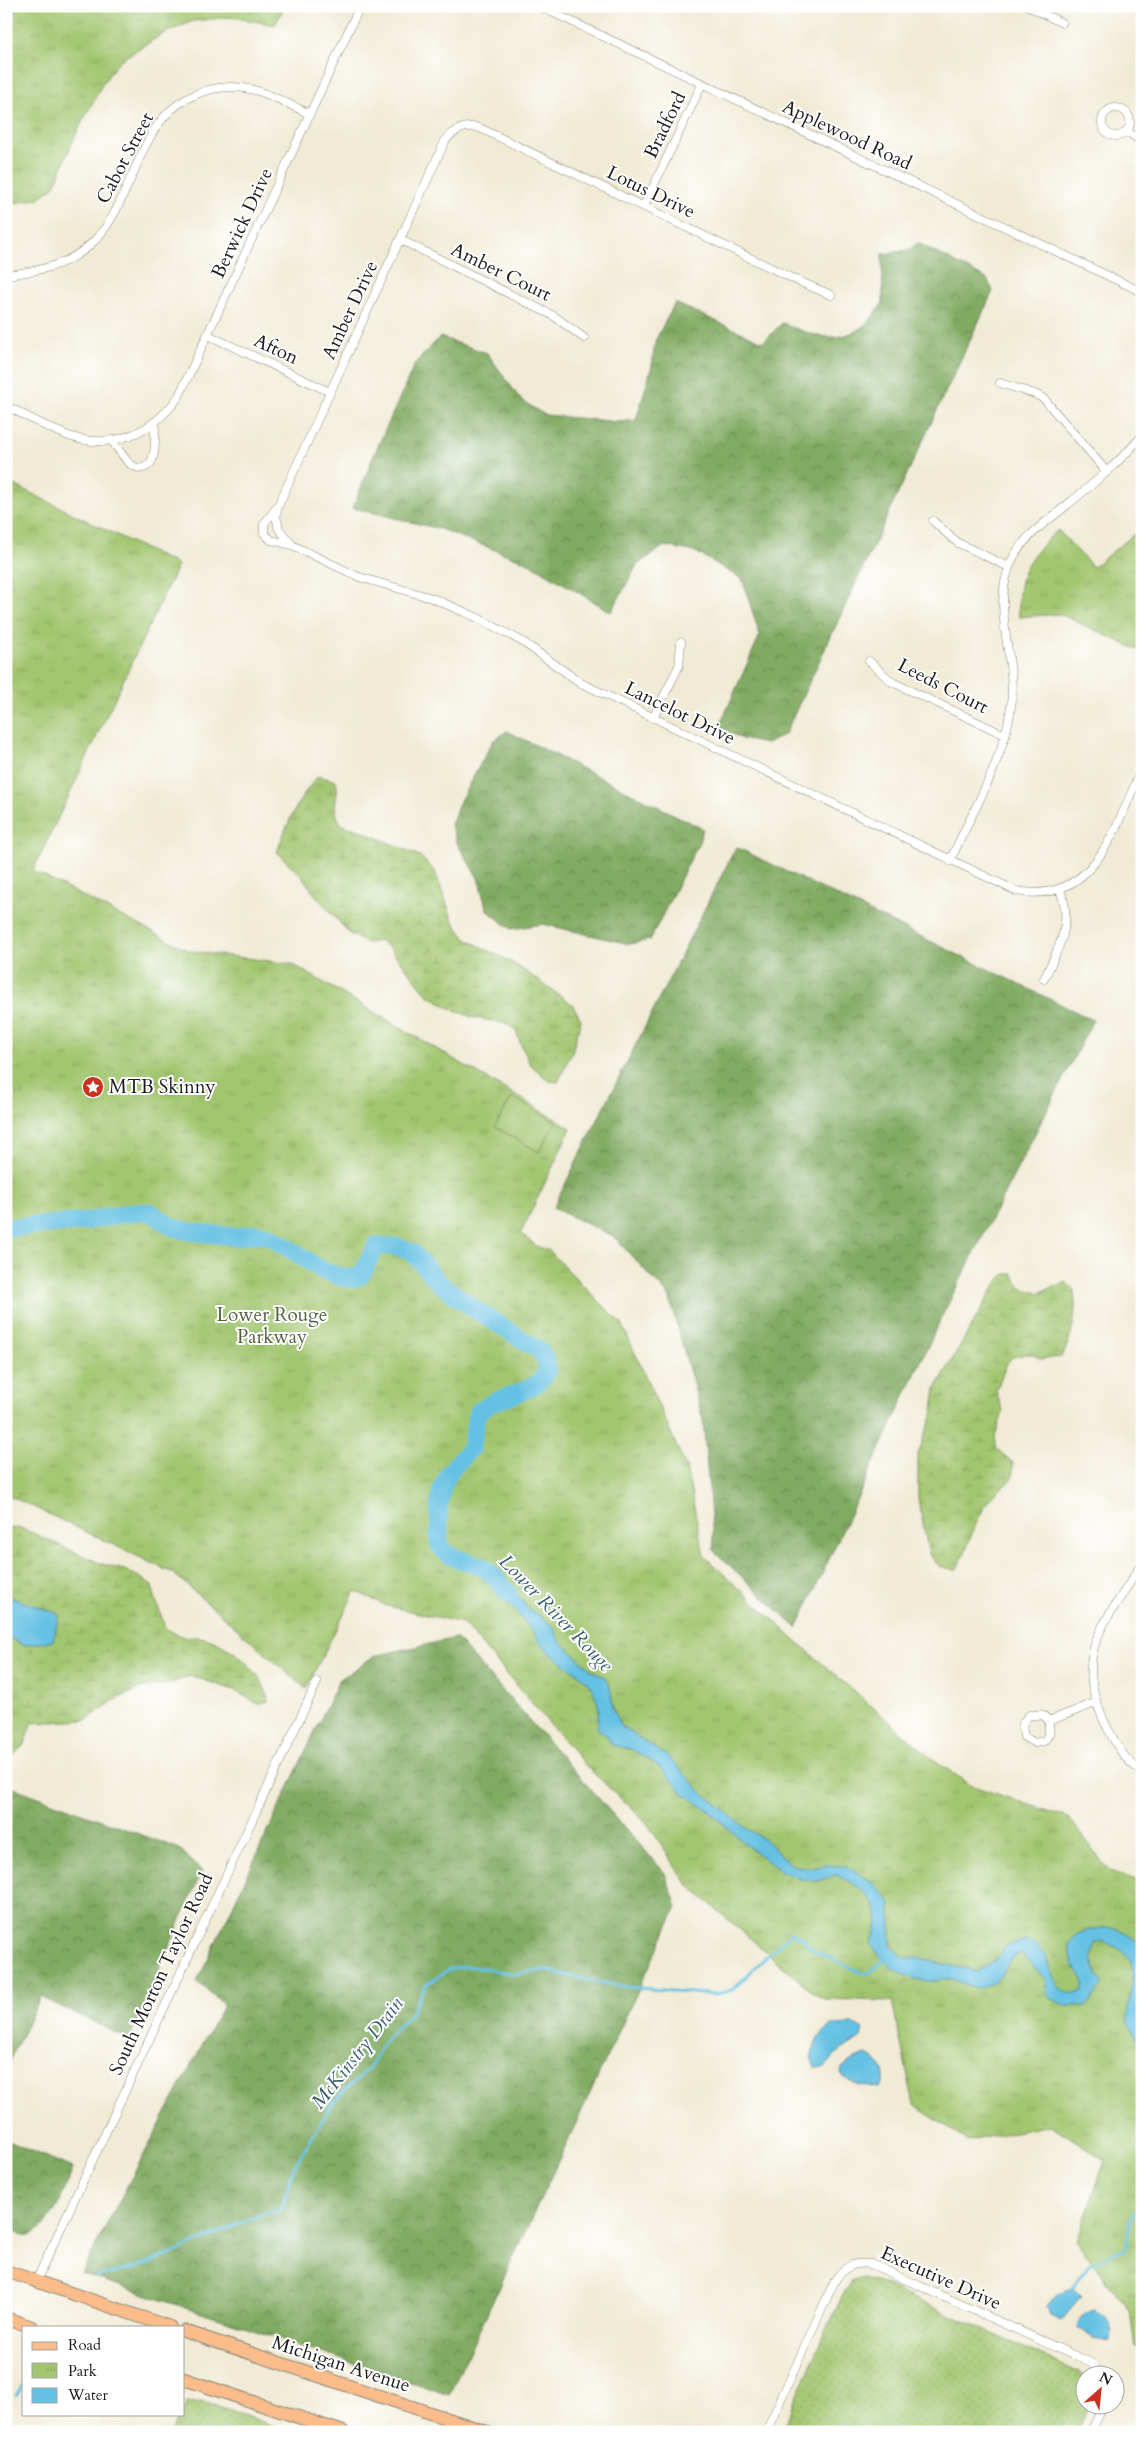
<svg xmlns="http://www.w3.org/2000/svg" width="1148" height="2438" viewBox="0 0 1148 2438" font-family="Cardo,serif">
<defs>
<pattern id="grass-dots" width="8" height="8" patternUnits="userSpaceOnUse" patternTransform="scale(1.25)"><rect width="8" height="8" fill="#a2c670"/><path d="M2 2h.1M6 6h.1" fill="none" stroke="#8baa60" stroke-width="1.8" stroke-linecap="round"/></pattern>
<pattern id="forest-crowns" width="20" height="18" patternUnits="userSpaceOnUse" patternTransform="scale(1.25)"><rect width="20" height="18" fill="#81ab62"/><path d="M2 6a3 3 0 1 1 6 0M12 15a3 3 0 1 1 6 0" fill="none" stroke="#698a50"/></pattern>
<pattern id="wetland-marsh" width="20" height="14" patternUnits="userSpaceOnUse" patternTransform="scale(1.25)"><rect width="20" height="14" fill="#a2c670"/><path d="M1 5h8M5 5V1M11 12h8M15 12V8" fill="none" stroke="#8baa60"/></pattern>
<pattern id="park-tufts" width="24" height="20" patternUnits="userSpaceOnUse" patternTransform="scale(1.25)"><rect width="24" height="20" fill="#a2c670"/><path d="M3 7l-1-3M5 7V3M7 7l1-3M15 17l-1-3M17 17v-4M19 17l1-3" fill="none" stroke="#8baa60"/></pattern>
</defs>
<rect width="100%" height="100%" fill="#fff"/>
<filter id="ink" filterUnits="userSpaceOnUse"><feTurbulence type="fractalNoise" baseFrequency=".02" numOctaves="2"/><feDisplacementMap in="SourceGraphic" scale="10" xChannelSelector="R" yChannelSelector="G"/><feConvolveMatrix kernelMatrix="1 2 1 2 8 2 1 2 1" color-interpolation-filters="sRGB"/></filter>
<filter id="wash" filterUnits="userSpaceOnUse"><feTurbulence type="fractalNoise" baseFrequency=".0096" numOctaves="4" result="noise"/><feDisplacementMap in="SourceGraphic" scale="20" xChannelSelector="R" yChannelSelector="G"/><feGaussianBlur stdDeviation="1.12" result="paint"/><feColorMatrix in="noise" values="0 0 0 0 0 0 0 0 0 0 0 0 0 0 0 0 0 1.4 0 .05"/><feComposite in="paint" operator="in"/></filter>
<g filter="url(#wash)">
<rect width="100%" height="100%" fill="#f1ebd5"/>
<path fill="url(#grass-dots)" stroke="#5f7146" d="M863 2278 873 2280 1080 2373 1085 2378 1086 2406H1089L1077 2432H781L843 2294 853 2280Z
M204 2402 292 2432H171L181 2414H184L186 2403Z"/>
<path fill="url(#forest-crowns)" stroke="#4e643f" d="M918 243 987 279 993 291 785 734 767 744 742 739 719 727 760 635 742 579 696 552 664 546 637 565 611 612 529 563 440 529 353 508 373 457 415 364 440 337 487 353 521 400 545 415 619 422 636 420 652 366 655 341 675 303 763 342 782 323C812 335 837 347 866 324 872 319 878 309 883 303L882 254 909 250Z
M507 731 703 829 699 842 650 940 629 944 543 924 511 929 487 910 478 878 457 843 451 825 460 801 493 741Z
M736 847 1093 1020 942 1316 797 1628 714 1551 703 1420 669 1296 613 1236 553 1208Z
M456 1638 665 1873 677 1907 449 2395 81 2273 224 2004 197 1982 339 1680 374 1656Z
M6 1785 180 1849 202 1871 129 2039 41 1997 6 2067Z
M6 2140 73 2168C67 2186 49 2232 29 2235 22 2236 13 2231 6 2229Z"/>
<path fill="url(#wetland-marsh)" stroke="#5f7146" d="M318 776 336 781C341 801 328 803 342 825L362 831 420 856 435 871 453 921 466 939 513 963 572 1004 581 1020 572 1052 558 1082 549 1081 530 1064 521 1045 516 1031 508 1024 471 1017 450 1008 428 995 388 946 379 941 367 943 350 934 316 896 301 875 277 852C287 823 298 799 318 776Z
M1005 1274H1013L1021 1288 1038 1293 1066 1282 1074 1290C1077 1316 1073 1333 1062 1357L1041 1359 1032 1354H1025L1013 1357 1007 1363 996 1391 1003 1412 995 1437 997 1449 1013 1463V1477C1005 1487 995 1491 988 1501 974 1522 969 1548 956 1570L939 1566 929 1554 918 1499V1454L932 1416 936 1388 995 1285Z
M21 1528 102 1564 128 1571 151 1584 165 1628C171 1631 179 1636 186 1637 192 1638 199 1636 205 1638 232 1646 265 1673 268 1701L258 1704 234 1690 191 1676 168 1684 143 1687 113 1701 87 1720 31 1723 25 1744 12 1757H6V1636L23 1645 59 1615 6 1596V1529Z"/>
<path fill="url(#park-tufts)" stroke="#5f7146" d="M20 6H285L275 25 231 17 193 21 161 35 119 61 103 83 75 136 54 187 39 198 6 205V11H16Z
M6 481 178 565 33 871 190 951 292 964 571 1128 521 1233 536 1246 549 1251 622 1324 686 1467 704 1556 802 1646 930 1757 970 1785 1069 1818 1109 1871 1142 1882V2354L1135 2347 1130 2311 1077 2242 1105 2160 1051 2125 968 2141 914 2105 892 2001 824 1999 814 1993 688 1885 647 1823 586 1766 463 1623 387 1606 355 1591 306 1689 173 1573 6 1494Z
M1142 528V652L1060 614 1019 617C1017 573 1025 560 1058 530L1093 567Z"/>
<path fill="#a2c670" stroke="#5f7146" d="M512 1097 556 1122 539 1152 495 1127Z"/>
<path fill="#65c1e3" stroke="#406e80" d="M494 1577 507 1583 527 1607 554 1627 559 1640 591 1670 603 1676 610 1686 613 1708 622 1727 666 1755 703 1793 747 1829 765 1840 792 1865 810 1868 827 1865 846 1866 869 1880 884 1893 891 1903V1945L905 1959 921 1958 976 1972 995 1961 1005 1947 1026 1940 1033 1943 1046 1956 1058 1986C1065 1993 1075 1995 1083 1990 1085 1972 1074 1973 1071 1959 1064 1933 1085 1930 1103 1928 1121 1926 1132 1935 1142 1949V2043C1112 2014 1140 1991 1130 1959L1120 1949 1102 1941 1095 1943 1092 1959 1103 1984 1087 2006H1065L1050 1998 1047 1994 1045 1979 1022 1953C1005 1957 1005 1978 990 1985 976 1993 963 1981 950 1979 944 1978 939 1981 934 1981 909 1983 883 1965 871 1943 890 1909 866 1888 836 1875L818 1881 803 1880 781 1871 744 1843 708 1810 685 1795 660 1767 633 1750 612 1745 607 1736 597 1728 599 1708 593 1689 579 1674 557 1659 539 1642 534 1633 505 1599Z
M6 1596 59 1614 53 1641 23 1645 6 1636Z
M853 2024 863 2030 861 2037 836 2054 823 2068 815 2067 811 2057 817 2039 831 2025Z
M866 2055C878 2058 891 2076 880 2088 866 2088 851 2083 841 2075L842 2068 852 2060Z
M1072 2288 1081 2297 1061 2321 1050 2316 1047 2306C1054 2297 1061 2291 1072 2288Z
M1094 2310C1108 2316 1114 2327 1111 2342L1094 2339 1078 2327C1081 2317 1084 2313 1094 2310Z"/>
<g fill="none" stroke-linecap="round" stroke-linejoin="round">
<path stroke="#65c1e3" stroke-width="3" d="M97 2277 135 2268 169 2255 264 2213 281 2211 294 2167 334 2101 369 2068 388 2036 410 2015 425 1986 449 1969 467 1966 516 1974 543 1970 619 1986 714 1995 732 1990 791 1933 804 1939 811 1949 862 1973H869L888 1957
M1072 2288 1089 2265 1126 2247 1131 2219 1142 2203
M16 2395 24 2383"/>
<path stroke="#65c1e3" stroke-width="18" d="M6 1228 83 1222 134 1212H150L173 1227 187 1231 237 1237 256 1233 270 1236 322 1270 344 1278H356L362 1274 376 1246 398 1247 413 1253 440 1284 470 1306 540 1351 546 1360 547 1371C537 1395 496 1394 477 1413L471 1448 450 1471 442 1488 439 1504V1544C447 1561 469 1559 484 1568 494 1574 501 1585 509 1594"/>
</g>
</g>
<g filter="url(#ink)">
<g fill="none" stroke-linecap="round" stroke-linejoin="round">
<g stroke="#868478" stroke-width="9">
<path id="minor" d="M539 6 1142 292
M1028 6 1062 23
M1102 122a14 14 0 1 1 28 0a14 14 0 1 1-28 0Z
M1127 131 1142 142
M644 206 702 84
M401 240 554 316 584 338
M6 275C39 271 69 266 93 242 111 225 120 202 130 180 138 163 144 145 155 129 176 96 216 80 254 90 273 95 292 106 310 114
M831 295 798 281 480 128C465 124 454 130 445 141L278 506 276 516 279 529 292 545 359 577 432 598 478 618 523 642 581 683 1016 891C1096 906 1115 826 1142 769
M208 335 330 392
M1000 383 1035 394 1044 399 1107 472
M6 406C27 416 47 428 69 436 112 451 154 432 179 396L360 6
M111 440C117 447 122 455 128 462 131 465 137 469 142 468 159 466 154 435 155 423
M278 506 264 524V533L271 540 292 545
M933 521 958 543 1009 567
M869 661 892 682 1005 735
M653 718 679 666 681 642
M950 861C972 812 1004 761 1011 707 1017 656 989 606 1013 558 1025 535 1048 521 1067 505 1094 483 1120 462 1142 436
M1044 979C1058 949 1074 923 1060 890
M1142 1563C1105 1626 1069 1651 1107 1727 1116 1744 1124 1761 1142 1771
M1049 1721V1734L1044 1741 1035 1743 1024 1737 1022 1724 1029 1715H1043L1049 1721 1095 1703
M36 2281 317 1682
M6 2330 11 2320
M766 2432 834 2282C843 2266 854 2262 871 2264L1091 2363 1103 2376
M1091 2432 1103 2406"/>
</g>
<g stroke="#868478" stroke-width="14">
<path id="primary" d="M6 2271 170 2327
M6 2318 32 2327
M184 2331 487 2432
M184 2379 343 2432"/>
</g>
<use href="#minor" stroke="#fff" stroke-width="8"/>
<use href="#primary" stroke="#f9bc8a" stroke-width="12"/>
</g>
</g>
<defs>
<g id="sight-disc" transform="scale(1.125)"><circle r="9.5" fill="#c8321e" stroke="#fff"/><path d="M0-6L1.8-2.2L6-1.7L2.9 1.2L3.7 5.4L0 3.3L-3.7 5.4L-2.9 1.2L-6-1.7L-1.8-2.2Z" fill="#fff"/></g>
</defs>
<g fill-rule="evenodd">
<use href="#sight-disc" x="93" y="1087"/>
</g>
<g text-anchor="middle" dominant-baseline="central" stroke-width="4" stroke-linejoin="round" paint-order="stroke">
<g font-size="19" fill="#1c1c1c" stroke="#fff">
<text transform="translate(665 125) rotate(-64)">Bradford</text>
<text transform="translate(847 135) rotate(25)">Applewood Road</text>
<text transform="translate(125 158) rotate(-62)">Cabot Street</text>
<text transform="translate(651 192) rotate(26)">Lotus Drive</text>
<text transform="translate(242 223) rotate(-65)">Berwick Drive</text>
<text transform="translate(501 272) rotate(26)">Amber Court</text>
<text transform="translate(350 310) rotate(-65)">Amber Drive</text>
<text transform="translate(276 349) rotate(25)">Afton</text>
<text transform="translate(943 686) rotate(27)">Leeds Court</text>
<text transform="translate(680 713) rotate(26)">Lancelot Drive</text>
<text transform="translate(161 1974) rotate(-65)">South Morton Taylor Road</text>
<text transform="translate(941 2278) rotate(24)">Executive Drive</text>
<text transform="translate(341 2364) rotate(18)">Michigan Avenue</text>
</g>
<g font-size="19" fill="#1c1c1c" stroke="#fff" text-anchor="start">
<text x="109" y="1087">MTB Skinny</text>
</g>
<g font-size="19" fill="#52603e" stroke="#fff">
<text x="272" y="1315">Lower Rouge<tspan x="272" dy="22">Parkway</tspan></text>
</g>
<g font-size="20" font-style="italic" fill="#395e6c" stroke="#fff">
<text transform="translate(556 1613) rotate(46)">Lower River Rouge</text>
<text transform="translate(357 2053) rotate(-52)">McKinstry Drain</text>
</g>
</g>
<rect width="1148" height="2438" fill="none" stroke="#fff" stroke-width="25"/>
<rect x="22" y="2326" width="162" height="90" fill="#ffffff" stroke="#a4a4a4"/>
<rect x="32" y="2342" width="25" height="8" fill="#f9bc8a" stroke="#a4a4a4"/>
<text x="68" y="2350" font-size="15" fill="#1c1c1c">Road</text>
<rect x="32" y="2363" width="25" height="15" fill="url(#park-tufts)" stroke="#a4a4a4"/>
<text x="68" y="2376" font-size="15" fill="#1c1c1c">Park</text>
<rect x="32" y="2388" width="25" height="15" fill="#65c1e3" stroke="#a4a4a4"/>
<text x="68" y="2400" font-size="15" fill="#1c1c1c">Water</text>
<g transform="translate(1100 2390) rotate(27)"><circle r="24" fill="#ffffff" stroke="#a4a4a4"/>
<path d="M0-4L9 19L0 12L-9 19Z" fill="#c8321e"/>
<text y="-8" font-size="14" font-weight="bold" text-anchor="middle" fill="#1c1c1c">N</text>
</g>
</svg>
